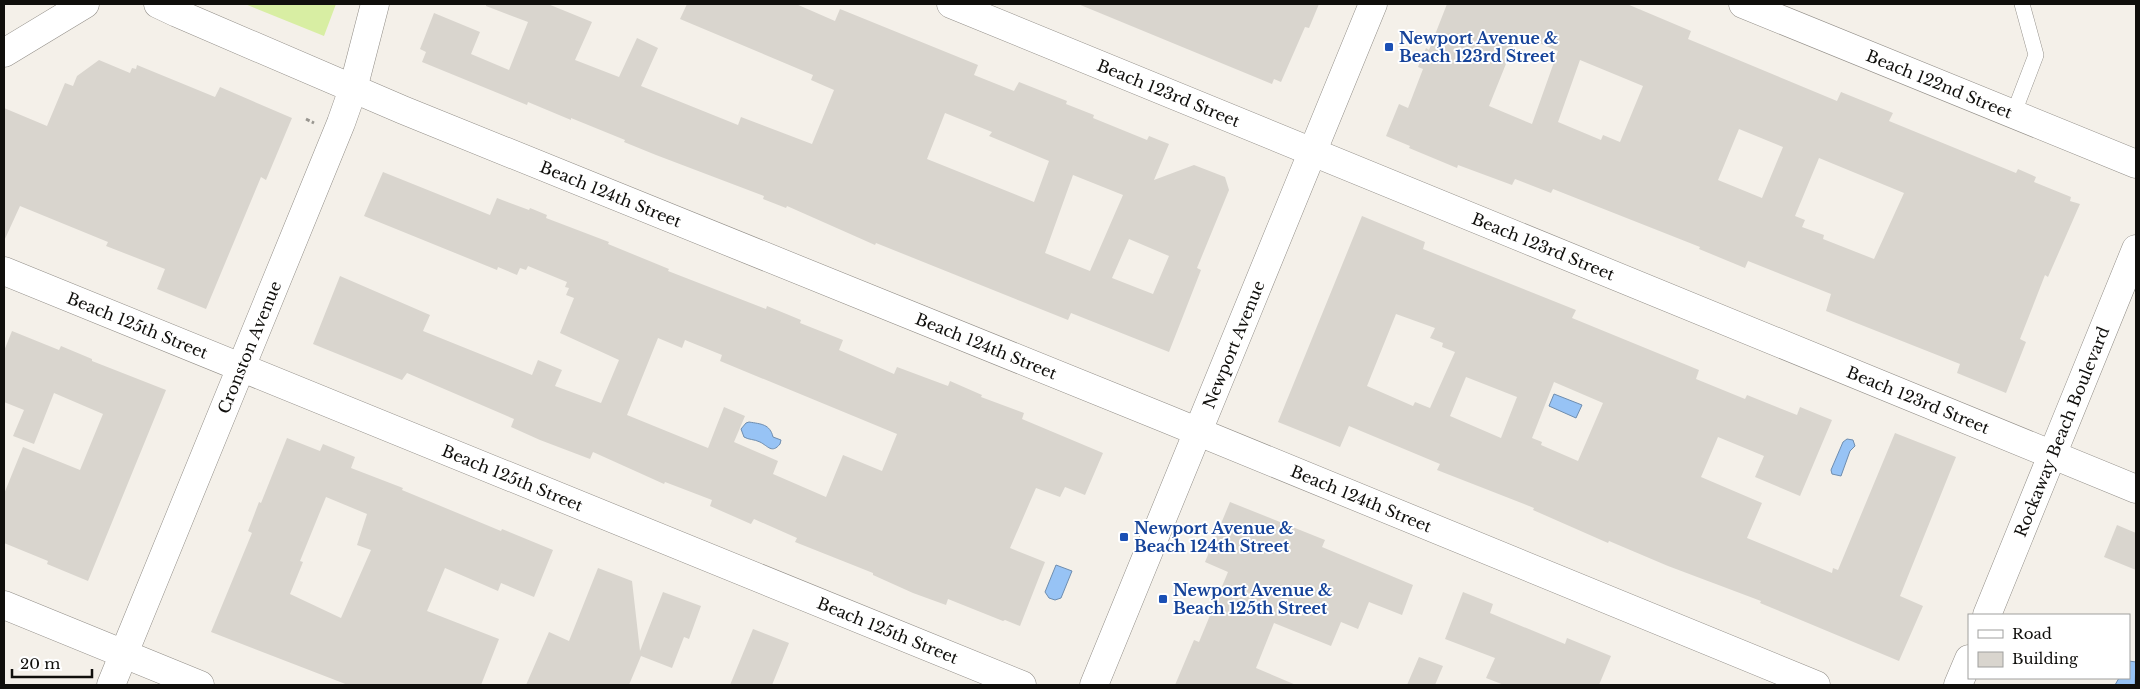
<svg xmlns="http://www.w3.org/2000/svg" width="2140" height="689" viewBox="0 0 2140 689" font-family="'Libre Baskerville',serif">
<rect width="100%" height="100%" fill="#f4f0e9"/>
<path fill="#d8eea3" d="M245 4H336L324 36Z"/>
<path fill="#97c3f5" stroke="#6e8daf" d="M1554 394 1582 405 1576 418 1549 406Z
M749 422C761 424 770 424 773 437L781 440 780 444C772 454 768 446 760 442 754 439 749 440 744 437L741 429 746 423Z
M1847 439 1853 440 1855 446 1850 451 1841 476 1832 474 1831 470 1843 442Z
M1056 565 1072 571 1061 598 1055 600 1049 598 1045 592Z
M2129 661 2136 662 2135 685H2115L2119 678H2129Z"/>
<path fill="#d9d5ce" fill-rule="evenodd" d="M486 4H548L592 22 575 60 619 77 637 38 658 48 641 86 738 125 741 117 812 144 834 90 811 80 813 75 680 19 687 4H796L835 21 840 9 978 65 974 75 1014 91 1019 82 1067 101 1066 104 1094 115 1093 118 1147 140 1149 136 1169 144 1154 180 1194 165 1225 177 1229 190 1197 268 1201 270 1169 352 1071 313 1068 320 876 243 875 245 787 206 786 208 763 199 764 196 656 155 624 142 625 140 571 118V120L528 102 527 105 422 62 426 52 420 49 434 13 480 32 471 54 509 70 528 22 486 6ZM945 113 992 132 989 136 1049 161 1034 202 927 159ZM1073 175 1123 195 1090 271 1045 253ZM1129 239 1169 256 1153 294 1112 278Z
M1078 4H1319L1309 28 1305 27 1281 82 1274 79 1272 84Z
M1447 4H1627L1691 31 1688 39 1837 101 1841 92 1893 113 1889 121 2016 173 2018 169 2036 177 2034 182 2071 197 2070 201 2080 204 2048 277 2045 275 2020 339 2026 342 2006 393 1957 373 1960 364 1826 311 1831 294 1748 261 1745 268 1699 249 1700 247 1553 189 1551 193 1515 179 1512 185 1458 165 1457 168 1409 148 1410 146 1386 136 1399 104 1408 108 1423 69 1418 67 1426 48 1429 50ZM1518 34 1558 51 1532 124 1489 106ZM1580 60 1643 86 1620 142 1603 135 1601 140 1558 122ZM1739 129 1783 147 1762 198 1718 180ZM1819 158 1904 193 1874 259 1823 239 1824 235 1802 227 1805 220 1795 216Z
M99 60 130 73 132 68 136 69 137 65 215 97 220 87 292 118 266 180 261 177 206 309 157 289 165 269 106 246 108 242 20 206 4 241V108L47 126 65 83 73 86 77 76Z
M383 172 490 215 497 198 529 210 530 208 547 215 546 218 609 242 608 244 669 269 668 271 766 309 767 306 801 320 800 323 843 340 839 350 894 374 897 367 948 386 950 381 982 395 981 397 1024 413 1022 419 1103 453 1085 495 1065 487 1060 497 1036 488 1010 548 1045 562 1020 626 1005 620 1003 621 948 599 946 605 913 593 873 575V573L795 542 797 538 754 519 751 524 710 506 712 500 665 482 664 484 593 452 590 459 540 440 511 427 514 419 407 373 402 380 313 344 340 276 430 315 423 331 532 375 538 360 562 370 555 386 601 403 619 360 560 333 574 298 566 295 569 288 565 287 567 282 528 266 526 270 520 268 517 275 498 267 497 270 364 216ZM658 338 682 348 685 340 722 355 720 361 897 434 882 471 843 455 826 497 773 474 778 461 734 442 745 416 724 407 708 448 627 415Z
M1362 216 1425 242 1423 249 1576 310 1572 318 1699 370 1696 379 1745 399 1747 395 1797 415 1800 407 1832 420 1800 496 1755 477 1764 456 1718 437 1701 477 1762 503 1747 538 1832 573 1833 568 1838 570 1895 433 1956 457 1900 596 1923 606 1899 661 1760 603 1761 601 1668 566 1609 541 1608 543 1533 510 1534 508 1437 470 1440 464 1349 426 1340 447 1278 422ZM1396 314 1435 328 1430 338 1443 343 1442 347 1455 352 1430 408 1415 402 1413 406 1367 386ZM1466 377 1517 397 1501 438 1450 416ZM1554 382 1603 403 1578 461 1541 445 1542 442 1532 438Z
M12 331 59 350 61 346 92 359V361L166 390 88 581 47 564 48 561 4 543V494L23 447 80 470 103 414 54 393 34 444 13 436 24 410 4 402V351Z
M287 438 320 451 323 444 355 457 351 468 403 488 402 490 501 531 502 529 553 550 534 597 501 583 498 591 445 568 427 611 499 639 481 685H348L211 632 252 533 248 531 259 502 261 503ZM326 497 367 514 357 545 371 550 341 618 290 594 303 562 300 561Z
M1230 502 1325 540 1322 547 1413 585 1402 615 1369 602 1358 629 1341 622 1331 646 1274 623 1256 668 1296 685H1175L1194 640 1199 642 1228 572 1205 562Z
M2117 525 2136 533V570L2104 557Z
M598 568 632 581 640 651 663 592 701 606 689 639 684 637 672 668 641 656 629 685H526L549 632 569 641Z
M1463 592 1493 604 1490 613 1565 644 1567 638 1611 656 1599 685H1504L1486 678 1495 658 1445 639Z
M753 629 789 643 772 685H730Z
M1419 657 1443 666 1435 685H1407Z"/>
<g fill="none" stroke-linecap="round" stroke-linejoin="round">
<g stroke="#928e88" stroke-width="16">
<path id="service" d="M2013 115 2036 55 2022 4"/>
</g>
<g stroke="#928e88" stroke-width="29">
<g id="minor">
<path id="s1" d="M158 4 177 13 403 110 1167 419 1816 685"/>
<path id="s2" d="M951 4 2136 489"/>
<path id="s3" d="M1743 4 2136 164"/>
<path id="s4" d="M4 271 1022 685"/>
<path d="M4 605 200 685"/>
<path id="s5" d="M111 685 341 123 353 89 375 4"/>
<path id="s6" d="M1094 685 1373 4"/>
</g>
</g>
<g stroke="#928e88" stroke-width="29">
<g id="tertiary">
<path id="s7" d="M1987 615 2136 249"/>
<path d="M1958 685 1969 659"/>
</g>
</g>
<g stroke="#928e88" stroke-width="29">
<path id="primary" d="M4 53 85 4"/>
</g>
<path stroke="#999690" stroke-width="3" stroke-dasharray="4 2.5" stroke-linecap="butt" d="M306 119 314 123"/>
<use href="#service" stroke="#fff" stroke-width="15"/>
<use href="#minor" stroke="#fff" stroke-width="28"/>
<use href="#tertiary" stroke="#fff" stroke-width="28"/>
<use href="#primary" stroke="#fff" stroke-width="28"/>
</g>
<g fill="#1a4fb4" stroke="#fff" stroke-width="2">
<rect x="1384" y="42" width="10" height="10" rx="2.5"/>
<rect x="1119" y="532" width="10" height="10" rx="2.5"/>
<rect x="1158" y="594" width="10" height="10" rx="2.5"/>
</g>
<g text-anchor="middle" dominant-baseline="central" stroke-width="4" stroke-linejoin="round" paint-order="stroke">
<g font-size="16" font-weight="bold" fill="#164399" stroke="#fff" text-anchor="start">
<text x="1399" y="38">Newport Avenue &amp;<tspan x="1399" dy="18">Beach 123rd Street</tspan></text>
<text x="1134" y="528">Newport Avenue &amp;<tspan x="1134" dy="18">Beach 124th Street</tspan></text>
<text x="1173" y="590">Newport Avenue &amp;<tspan x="1173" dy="18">Beach 125th Street</tspan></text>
</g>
<g font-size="16" fill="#100f0c" stroke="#fff">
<text stroke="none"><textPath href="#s3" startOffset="212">Beach 122nd Street</textPath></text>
<text stroke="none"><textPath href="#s2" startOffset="235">Beach 123rd Street</textPath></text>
<text stroke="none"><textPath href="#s1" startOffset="491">Beach 124th Street</textPath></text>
<text stroke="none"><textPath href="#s2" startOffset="640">Beach 123rd Street</textPath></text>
<text stroke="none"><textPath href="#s4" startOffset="144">Beach 125th Street</textPath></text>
<text stroke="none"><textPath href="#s6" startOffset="368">Newport Avenue</textPath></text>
<text stroke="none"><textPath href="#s1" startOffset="896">Beach 124th Street</textPath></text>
<text stroke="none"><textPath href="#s5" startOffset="365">Cronston Avenue</textPath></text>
<text stroke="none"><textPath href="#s2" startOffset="1045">Beach 123rd Street</textPath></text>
<text stroke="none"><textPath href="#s7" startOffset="198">Rockaway Beach Boulevard</textPath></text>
<text stroke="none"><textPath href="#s4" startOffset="549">Beach 125th Street</textPath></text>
<text stroke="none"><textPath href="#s1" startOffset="1301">Beach 124th Street</textPath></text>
<text stroke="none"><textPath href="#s4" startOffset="954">Beach 125th Street</textPath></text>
</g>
</g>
<rect width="2140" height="689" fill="none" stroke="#100f0c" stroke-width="10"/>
<rect x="1968" y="614" width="162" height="65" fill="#ffffff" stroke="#9f9f9e"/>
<rect x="1978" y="630" width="25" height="8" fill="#ffffff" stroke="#9f9f9e"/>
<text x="2012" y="639" font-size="15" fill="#100f0c">Road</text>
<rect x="1978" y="652" width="25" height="15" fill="#d9d5ce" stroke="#9f9f9e"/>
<text x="2012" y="664" font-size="15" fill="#100f0c">Building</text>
<path d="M12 669v8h80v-8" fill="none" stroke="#100f0c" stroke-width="2.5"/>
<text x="20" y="669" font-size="15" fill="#100f0c" stroke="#ffffff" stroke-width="4" paint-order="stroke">20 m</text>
</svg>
